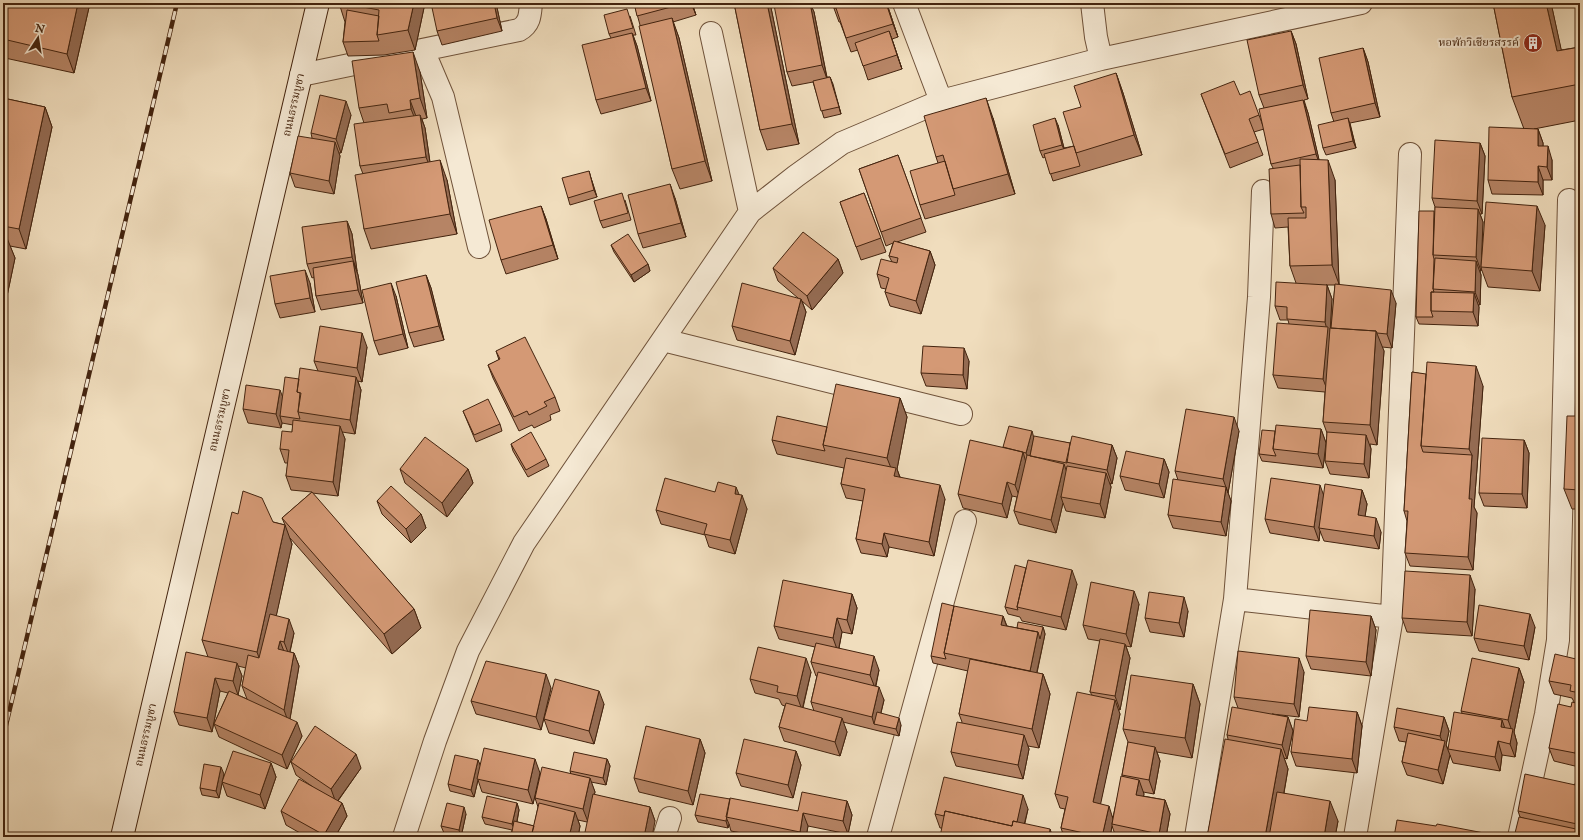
<svg xmlns="http://www.w3.org/2000/svg" width="1583" height="840" viewBox="0 0 1583 840" font-family="'IM FELL English','Noto Serif Thai',serif">
<rect width="100%" height="100%" fill="#f0ddbd"/>
<filter id="stains"><feTurbulence type="fractalNoise" baseFrequency=".005" numOctaves="4"/><feColorMatrix values="0 0 0 0 .2 0 0 0 0 .09 0 0 0 0 .02 0 0 0 .5 -.17"/></filter>
<radialGradient id="worn" r=".72"><stop offset=".6" stop-color="#630" stop-opacity="0"/><stop offset="1" stop-color="#630" stop-opacity=".3"/></radialGradient>
<g fill="none" stroke-linecap="round" stroke-linejoin="round">
<g stroke="#6f523a" stroke-width="24">
<path id="street" d="M904 3 941 101
M1092 3 1096 37 1101 59
M711 33 750 212
M423 50 443 97 479 247
M301 75 519 30C530 24 530 15 531 3
M663 340 961 414
M1235 599 1392 617
M404 837 435 741 468 651 524 543 750 212 796 176 842 143 941 101 1101 59 1361 3
M664 837 670 818
M878 837 965 521
M1196 837 1235 599 1259 297 1263 191
M1355 837 1392 617 1410 154
M1519 837 1546 714 1558 640 1569 200"/>
</g>
<g stroke="#44240f" stroke-width="24">
<path id="secondary" d="M122 837 318 3"/>
</g>
<use href="#street" stroke="#f5e9d4" stroke-width="22"/>
<use href="#secondary" stroke="#f5e9d4" stroke-width="22"/>
<g stroke="#44240f" stroke-width="4.5">
<path id="rail" d="M3 738 177 3"/>
</g>
<use href="#rail" stroke="#f5e9d4" stroke-width="3" stroke-dasharray="9" stroke-linecap="butt"/>
</g>
<path fill="#b68465" stroke="#44240f" fill-rule="evenodd" d="M90 3 74 73 5 58 3 53V13Z
M339 3H425L415 50 384 55 348 56 343 42 345 22Z
M496 3 502 31 442 45 437 31Z
M587 3H600L588 6Z
M634 3H692L696 15 673 22 679 38 712 181 680 189 672 169 640 25Z
M734 3H770L799 144 767 150 760 130Z
M785 3H810L814 12 827 77H830L841 114 824 118 813 82 792 86 787 72Z
M832 3H896V4L888 7 898 37 892 39 902 69 868 80 858 50 851 52 840 22H839Z
M1493 3H1551L1561 50 1580 47V120L1534 129H1538L1543 143V146L1552 160V180H1543V195L1492 194 1488 180 1524 129 1512 97Z
M630 16 636 35H633L637 46 651 101 601 114 596 100 611 38 609 34Z
M1291 31 1296 44 1308 99 1304 100 1308 113 1319 160 1335 180 1339 284 1336 285 1396 303 1392 348 1382 347 1384 351 1377 445 1370 444 1371 449 1369 478 1330 474 1325 461 1327 433 1323 422 1325 392 1278 388 1273 375 1289 324 1288 320H1280L1275 306 1296 283 1290 266 1288 227 1275 228 1271 214 1273 168 1271 164 1264 129 1254 132 1263 155 1230 168 1201 94 1240 95 1259 115 1263 126 1264 108 1259 95ZM1326 285H1335L1331 328H1330L1332 299 1327 285Z
M1363 48 1368 62 1380 117 1350 123 1356 148 1326 155 1323 148 1334 122 1331 113Z
M420 72 427 118 422 119 425 128 430 162 447 180 457 234 371 249 364 229 363 174 360 166 364 123 359 108Z
M1116 73 1123 93 1142 155 1053 181 1045 157 1043 158 1040 151 1058 125 1064 148 1074 146 1081 107Z
M3 98 45 107 52 127 26 249 10 246 15 258 3 315Z
M351 115 341 153H339L340 156 334 194 295 187 290 173 312 138 311 133Z
M993 118 1015 194 925 219 920 205 938 163 936 157Z
M1480 143 1485 156 1482 214H1480L1483 222 1482 254 1545 225 1540 291 1488 287 1481 268V271H1480L1481 275 1480 305H1478L1479 307 1478 326 1419 324 1416 317 1435 212V207L1432 198Z
M898 155 926 232 897 242 930 251 935 265 921 314 890 306 885 292 886 289 881 288 877 274 892 262 889 256 893 243 886 246 859 169Z
M591 178 597 197 570 205 568 198Z
M864 193 886 252 861 260 840 202Z
M675 198 686 237 643 248 638 234Z
M625 200 631 220 603 228 600 221Z
M541 206 546 219 558 259 506 274 501 260Z
M347 221 352 234 357 271 358 275 363 303 321 310 316 296 314 277 312 278 307 264Z
M611 245 648 264 650 271 634 282 614 252Z
M838 259 843 273 812 310 802 301 806 312 795 355 737 340 732 326 798 298 778 281 773 268Z
M426 275 431 288 444 340 414 347 409 333Z
M310 283 315 312 280 318 275 304Z
M396 296 408 348 379 355 374 341Z
M367 347 362 382 358 381 361 390 355 434 342 432 345 439 338 496 312 493 414 609 421 628 392 654 290 538 292 544 276 616 294 633 290 652 294 653 299 666 290 719 302 736 287 769 219 737 214 724 228 693 220 691 212 732 179 725 174 712 208 657 202 640 273 522 285 525 282 518 312 492 291 490 286 476 288 463H285L280 449 292 432 293 425 282 423 281 428 248 423 243 409 282 397 299 379 318 371 314 361ZM238 666 246 668 242 686 247 699 238 695 242 676Z
M496 351 555 397 560 411 550 415 551 420 534 428 532 425 519 431 493 378 488 365 499 360Z
M969 361 967 389 926 386 921 373Z
M1412 372 1483 386 1477 468 1474 507 1477 513 1473 570 1410 566 1405 553 1407 521 1404 511Z
M900 398 907 417 897 469 900 477 945 499 934 556 889 547 887 557 861 553 856 539 863 501 846 498 841 484 844 468 777 454 772 440 827 427Z
M463 411 500 424 502 431 476 442Z
M1580 416V509H1572L1564 489Z
M1321 429 1326 443 1323 468 1262 461 1259 454 1275 431Z
M1239 431 1228 493 1231 501 1226 536 1173 528 1168 515 1178 480 1175 471Z
M1034 438 1070 443 1112 445 1117 458 1112 484 1110 483 1111 487 1105 518 1066 511 1063 503 1056 533 1019 524 1014 511 1017 497 1012 496 1007 518 963 508 958 494 1004 448 1003 447Z
M1524 440 1529 453 1527 508 1484 506 1479 493Z
M511 444 546 459 549 466 528 477 513 451Z
M1164 459 1169 472 1164 498 1125 490 1120 476Z
M400 469H468L473 483 447 517 405 483Z
M1362 490 1367 504 1365 516 1381 532 1379 549 1324 541 1320 531 1319 541 1270 533 1265 519 1324 494Z
M715 492 739 495 747 509 735 554 709 547 705 535 661 524 656 510Z
M377 501 421 514 426 528 411 543 382 514Z
M1026 568 1077 584 1066 630 1022 621 1020 617 1008 614 1005 607Z
M1475 589 1472 636 1407 632 1402 618Z
M852 594 857 608 852 634 842 632 839 648 879 670 876 686 884 700 881 713 901 725 899 736 843 722 847 732 840 756 784 741 779 727 785 706 782 705 779 699 755 693 750 679 811 672 803 708 814 711 811 702 817 676H816L811 662 815 647 779 639 774 626Z
M1139 604 1131 647 1126 646 1130 658 1120 710H1118L1120 714 1100 804 1113 817 1122 777V775L1128 742 1123 729 1193 684 1200 704 1192 758 1157 752 1160 761 1154 794 1143 792 1144 794 1143 796 1165 800 1170 814 1166 837H1116L1112 826 1110 837H1064L1061 828 1065 809 1060 808 1055 794 1092 695 1090 692 1100 641 1088 639 1083 625Z
M1188 611 1184 637 1150 632 1145 618Z
M1003 616 1007 626 1017 628 1043 627 1045 634 1037 673 1043 674 1050 694 1039 748 1028 746 1029 749 1023 779 956 766 951 752 962 722 959 714 968 671 933 663 931 656Z
M1371 616 1376 630 1371 676 1311 669 1306 656Z
M1535 627 1529 660 1479 651 1474 638Z
M1580 646V837L1520 817 1518 811 1575 785 1579 767 1554 761 1549 748 1571 707 1574 702 1572 698 1554 694 1549 681 1576 659Z
M1519 668 1524 682 1514 732 1517 743 1515 757 1502 755 1500 771 1453 763 1450 755 1443 784 1407 775 1402 762 1406 742 1399 741 1394 727 1444 717 1449 731 1446 745 1448 749 1462 713 1461 711Z
M1304 672 1299 717 1272 714 1288 717 1293 731 1287 759 1284 758 1288 769 1284 793 1338 821 1335 837H1207L1228 739 1227 735 1238 708 1234 697Z
M551 688 541 730 476 714 471 701Z
M604 704 594 744 549 733 544 719Z
M1357 712 1362 726 1357 773 1296 766 1291 752 1307 721Z
M700 739 705 753 693 805 639 792 634 778Z
M796 751 801 765 793 798 741 786 736 773Z
M607 759 610 766 606 785 591 782 595 792 594 795 650 807 655 821 587 822 578 820 580 826 578 837H511L512 830 485 824 482 817 517 803 519 810 517 822 534 826 538 807 535 798 571 774 570 771Z
M478 760 480 766 540 773 533 804 482 792 478 780 474 797 450 791 448 784Z
M291 762 361 768 338 801 342 803 347 816 335 837H307L286 825 281 811 313 787 296 775Z
M271 763 276 777 265 809 227 796 222 782Z
M224 774 219 798 202 795 200 788Z
M847 801 852 815 848 834 808 826 806 837H762L731 831 729 824 728 828 698 822 695 815 798 811Z
M1028 809 1025 823 942 828H940L935 814Z
M466 814 461 837 444 833 441 826Z"/>
<path fill="#946b52" stroke="#44240f" d="M78 3H90L74 73 67 54Z
M414 3H425L415 50 408 30Z
M494 3H496L502 31 497 18Z
M691 3H692L696 15Z
M767 3H770L799 144 792 124Z
M810 3 814 12 827 79 822 65Z
M886 3 888 7 898 37 893 24Z
M1546 3H1551L1569 85 1557 51Z
M672 18 679 38 712 181 705 161Z
M889 31 894 45 902 69 897 55Z
M1291 31 1296 44 1308 99 1303 85Z
M632 33 637 46 651 101 646 88Z
M1363 48 1368 62 1380 117 1375 103Z
M413 52 420 72 427 118 420 98Z
M1116 73 1123 93 1142 155 1134 135Z
M830 77 833 84 841 114 839 107Z
M986 98 993 118 1015 194 1008 174Z
M410 100 417 119 419 129 411 109Z
M1303 100 1308 113 1321 168 1316 154Z
M346 101 351 115 341 153 336 139Z
M45 107 52 127 26 249 19 229Z
M420 115 425 128 431 170 426 157Z
M1055 118 1058 125 1065 152 1062 145Z
M1348 118 1350 125 1356 148 1353 141Z
M1538 129 1543 143V160L1538 146Z
M335 142 340 156 334 194 329 181Z
M1480 143 1485 156 1482 214 1477 201Z
M1548 146 1552 160V180L1547 167Z
M440 160 447 180 457 234 450 214Z
M1328 160 1335 180 1339 284 1332 265Z
M1538 166 1543 180V195L1538 182Z
M589 171 591 178 597 197 594 190Z
M670 184 675 198 686 237 681 223Z
M541 206 546 219 558 259 553 245Z
M1537 206 1545 225 1540 291 1532 271Z
M1478 209 1483 222 1481 271 1476 257Z
M347 221 352 234 357 271 352 257Z
M7 238 15 258 3 315V260Z
M930 251 935 265 921 314 916 301Z
M838 259 843 273 812 310 807 296Z
M353 261 358 275 363 303 358 290Z
M1476 261 1481 275 1480 305 1475 292Z
M648 264 650 271 634 282 631 275Z
M305 270 310 283 315 312 310 298Z
M426 275 431 288 444 340 439 326Z
M391 283 396 296 408 348 403 334Z
M1327 285 1332 299 1330 333 1328 392 1323 379 1327 330 1325 322Z
M1391 290 1396 303 1392 348 1387 334Z
M1474 293 1479 307 1478 326 1473 312Z
M801 299 806 312 795 355 790 341Z
M1376 331 1384 351 1377 445 1370 425Z
M362 333 367 347 362 382 357 368Z
M964 348 969 361 967 389 963 375Z
M1476 366 1483 386 1477 468 1474 507 1477 513 1473 570 1468 557 1469 499 1472 455 1469 449Z
M356 377 361 390 355 434 350 420Z
M280 390 285 403 280 416 282 423 281 428 276 414Z
M900 398 907 417 897 469 901 481 895 478 887 458Z
M1234 417 1239 431 1228 493 1223 479Z
M340 426 345 439 338 496 333 482Z
M1321 429 1326 443 1323 468 1318 454Z
M1032 431 1034 438 1029 460 1026 453Z
M1366 435 1371 449 1369 478 1364 464Z
M1524 440 1529 453 1527 508 1522 494Z
M1112 445 1117 458 1112 484 1107 470Z
M1023 452 1027 466 1020 498 1015 485Z
M1164 459 1169 472 1164 498 1159 484Z
M1064 464 1069 478 1061 497 1063 503 1056 533 1051 520Z
M468 469 473 483 447 517 442 503Z
M1106 473 1111 487 1105 518 1100 504Z
M1007 482 1012 496 1007 518 1002 504Z
M940 485 945 499 934 556 929 542Z
M1320 485 1325 499 1319 528 1320 531 1319 541 1314 527Z
M736 487 741 499 742 495 747 509 735 554 730 540 735 494Z
M1226 487 1231 501 1226 536 1221 522Z
M1362 490 1367 504 1363 529 1358 515Z
M421 514 426 528 411 543 406 529Z
M1376 518 1381 532 1379 549 1374 536Z
M285 525 292 544 264 672 257 652Z
M884 533 889 547 887 557 882 544Z
M1072 570 1077 584 1066 630 1061 617Z
M1470 575 1475 589 1472 636 1467 622Z
M1134 591 1139 604 1131 647 1126 634Z
M852 594 857 608 852 634 847 620Z
M1184 597 1188 611 1184 637 1179 623Z
M414 609 421 628 392 654 384 634Z
M1530 614 1535 627 1529 660 1524 646Z
M1003 616 1008 630 1001 625Z
M1371 616 1376 630 1371 676 1366 662Z
M837 618 842 632 838 652 833 638Z
M289 619 294 633 289 655 284 642Z
M1043 627 1045 634 1034 685 1030 671 1038 632Z
M280 641 285 654 278 649Z
M1125 644 1130 658 1120 710 1115 696Z
M294 653 299 666 289 724 284 710Z
M874 656 879 670 875 688 870 675Z
M806 658 811 672 802 710 797 696Z
M1299 658 1304 672 1299 717 1294 704Z
M237 663 242 676 238 695 233 681Z
M1519 668 1524 682 1514 732 1517 743 1515 757 1510 744 1512 731 1508 720Z
M546 674 551 688 541 730 536 717Z
M1043 674 1050 694 1039 748 1032 729Z
M215 678 220 691 212 732 207 718Z
M1193 684 1200 704 1192 758 1185 738Z
M879 687 884 700 878 724H874L872 717Z
M599 691 604 704 594 744 589 731Z
M1115 700 1120 714 1098 816 1093 802Z
M1357 712 1362 726 1357 773 1352 759Z
M1288 717 1293 731 1287 759 1282 745Z
M1444 717 1449 731 1446 745 1450 755 1443 784 1438 770 1444 746 1440 736Z
M842 718 847 732 840 756 835 742Z
M899 718 901 725 899 736 896 729Z
M1502 720 1507 734 1501 727Z
M297 722 302 736 287 769 282 755Z
M1024 735 1029 749 1023 779 1018 765Z
M700 739 705 753 693 805 688 791Z
M1498 741 1502 755 1500 771 1495 757Z
M1577 743 1580 750V767L1575 753Z
M1155 747 1160 761 1154 794 1149 780Z
M1281 749 1288 769 1276 837H1265Z
M796 751 801 765 793 798 788 785Z
M356 754 361 768 336 803 331 789Z
M535 759 540 773 533 804 528 790Z
M607 759 610 766 606 785 603 778Z
M478 760 481 767 474 797 471 790Z
M271 763 276 777 265 809 260 795Z
M221 767 224 774 219 798 216 791Z
M590 778 595 792 588 822 583 809Z
M1139 780 1144 794 1141 809 1136 795Z
M1023 795 1028 809 1021 837 1014 832Z
M1165 800 1170 814 1166 837H1160L1159 834Z
M847 801 852 815 848 834 843 821Z
M1330 801 1338 821 1335 837H1324Z
M342 803 347 816 335 837H324V835Z
M517 803 519 810 515 831 512 824Z
M1109 806 1113 819 1112 824V826L1110 837H1102Z
M464 807 466 814 461 837 459 830Z
M650 807 655 821 652 837H644Z
M575 812 580 826 578 837H569Z
M1580 812V831L1577 824Z
M803 813 808 826 806 837H802L800 832Z
M726 817 729 824 728 828 726 821Z
M1050 829 1053 837H1049Z
M1576 829 1579 837H1575Z"/>
<path fill="#d49975" stroke="#44240f" d="M5 3H78L67 54 3 39V13Z
M342 3H414L408 30 377 35 379 10Z
M431 3H494L497 18 437 31Z
M634 3H686L637 16Z
M734 3H767L792 124 760 130Z
M785 3H810L822 65 787 72 774 5Z
M832 3H886L893 24 846 38 836 8H834Z
M1493 3H1546L1557 51 1580 47V84L1512 97Z
M627 9 633 28 609 34 604 15Z
M347 10 379 16 377 35 379 41 343 42Z
M672 18 705 161 672 169 639 26Z
M889 31 897 55 863 66 855 43Z
M1291 31 1303 85 1259 95 1247 40Z
M632 33 646 88 596 100 582 45Z
M1363 48 1375 103 1331 113 1319 58Z
M413 52 420 98 410 100 411 109 389 113 387 104 359 108 352 61Z
M1116 73 1134 135 1076 153 1063 112 1081 107 1074 86Z
M830 77 839 107 821 111 813 81Z
M1234 81 1240 95 1250 91 1259 115 1249 119 1258 142 1225 154 1201 94Z
M320 95 346 101 336 139 311 133Z
M3 98 45 107 19 229 3 226Z
M986 98 1008 174 953 189 943 155 936 157 924 116Z
M1303 100 1316 154 1271 164 1259 109Z
M420 115 426 157 360 166 354 124Z
M1055 118 1062 145 1040 151 1033 125Z
M1348 118 1353 141 1323 148 1318 125Z
M1489 127 1538 129V146H1548L1547 167 1538 166V182L1488 180Z
M298 136 335 142 329 181 290 173Z
M1435 140 1480 143 1477 201 1432 198Z
M1074 146 1080 166 1050 174 1044 154Z
M898 155 921 218 881 232 859 169Z
M1300 159 1328 160 1332 265 1290 266 1288 218H1306V207H1301Z
M440 160 450 214 364 229 355 175Z
M945 161 955 195 920 205 910 171Z
M1300 165 1301 207 1304 213 1271 214 1269 169Z
M589 171 594 190 568 198 562 178Z
M670 184 681 223 638 234 628 195Z
M622 193 628 213 600 221 594 201Z
M864 193 881 238 856 247 840 202Z
M1486 202 1537 206 1532 271 1481 267Z
M541 206 553 245 501 260 489 220Z
M1435 207 1478 209 1476 257 1433 255Z
M1419 211H1434L1433 255 1434 259 1433 289 1434 292H1431V311L1433 317H1416Z
M347 221 352 257 307 264 302 227Z
M803 232 838 259 807 296 773 268Z
M628 234 648 264 631 275 611 245Z
M3 237 7 238 3 260Z
M894 241 930 251 916 301 885 292 889 278 877 274 881 259 897 263 898 258 889 256Z
M1435 258 1476 261 1475 292 1433 289Z
M353 261 358 290 316 296 313 268Z
M305 270 310 298 275 304 270 276Z
M426 275 439 326 409 333 396 282Z
M1276 282 1327 285 1325 322 1287 319V307L1275 306Z
M391 283 403 334 374 341 362 290Z
M742 283 801 299 790 341 732 326Z
M1335 284 1391 290 1387 334 1377 333 1376 331 1331 328Z
M1431 292 1474 293 1473 312 1431 311Z
M1277 323 1328 327 1323 379 1273 375Z
M320 326 362 333 357 368 314 361Z
M1330 328 1376 331 1370 425 1323 422Z
M525 337 555 397 544 402 547 406 529 415 527 411 514 417 488 365 500 359 496 351Z
M923 346 964 348 963 375 921 373Z
M1427 362 1476 366 1469 449 1421 446Z
M300 368 356 377 350 420 298 412 301 393 297 392Z
M1412 372 1426 374 1421 446 1423 452 1472 455 1469 499H1472L1468 557 1405 553 1408 511H1404Z
M285 377 299 379 297 392 300 393 298 412 300 419 280 416Z
M836 384 900 398 887 458 823 445Z
M246 385 280 390 276 414 243 409Z
M488 399 500 424 474 435 463 411Z
M1186 409 1234 417 1223 479 1175 471Z
M777 416 827 427 823 445 825 451 772 440Z
M1567 416H1580V490L1564 489Z
M293 420 340 426 333 482 286 476 289 450 280 449 282 431 292 432Z
M1276 425 1321 429 1318 454 1273 449Z
M1009 426 1032 431 1026 453 1003 447Z
M1262 430 1275 431 1273 449 1276 456 1259 454Z
M531 432 546 459 526 470 511 444Z
M1327 432 1366 435 1364 464 1325 461Z
M1034 436 1070 443 1067 463 1030 456Z
M1072 436 1112 445 1107 470 1066 462Z
M425 437 468 469 442 503 400 469Z
M1482 438 1524 440 1522 494 1479 493Z
M970 440 1023 452 1015 485 1007 482 1002 504 958 494Z
M1126 451 1164 459 1159 484 1120 476Z
M1027 455 1064 464 1051 520 1014 511Z
M846 458 896 468 894 476 940 485 929 542 884 533 882 544 856 539 865 489 841 484Z
M1067 466 1106 473 1100 504 1061 497Z
M665 478 715 492 718 482 736 487 735 494 742 495 730 540 704 534 707 524 656 510Z
M1271 478 1320 485 1314 527 1265 519Z
M1173 479 1226 487 1221 522 1168 515Z
M1325 484 1362 490 1358 515 1376 518 1374 536 1319 528Z
M391 486 421 514 406 529 377 501Z
M243 491 262 498 273 522 285 525 257 652 202 640 232 512 238 514Z
M312 492 414 609 384 634 282 518Z
M1028 560 1072 570 1061 617 1017 607Z
M1015 565 1026 568 1017 607 1018 610 1005 607Z
M1405 571 1470 575 1467 622 1402 618Z
M783 580 852 594 847 620 837 618 833 638 774 626Z
M1091 582 1134 591 1126 634 1083 625Z
M1149 592 1184 597 1179 623 1145 618Z
M942 603 954 606 944 653 946 659 931 656Z
M1479 605 1530 614 1524 646 1474 638Z
M954 606 1003 616 1001 625 1038 632 1030 671 944 653Z
M1310 610 1371 616 1366 662 1306 656Z
M270 614 289 619 284 642 280 641 278 649 294 653 284 710 242 686 248 655 259 658Z
M1018 622 1043 627 1040 639 1038 632 1017 628Z
M1100 639 1125 644 1115 696 1090 692Z
M816 643 874 656 870 675 811 662Z
M1579 646H1580V693L1570 691 1571 685 1549 681 1555 654 1576 659Z
M758 647 806 658 797 696 777 692 778 686 750 679Z
M1238 651 1299 658 1294 704 1234 697Z
M186 652 237 663 233 681 215 678 207 718 174 712Z
M1472 658 1519 668 1508 720 1461 711Z
M970 659 1043 674 1032 729 959 714Z
M486 661 546 674 536 717 471 701Z
M818 672 879 687 872 717 811 702Z
M1131 675 1193 684 1185 738 1123 729Z
M555 679 599 691 589 731 544 719Z
M229 691 297 722 282 755 214 724Z
M1077 692 1115 700 1093 802 1109 806 1102 837 1061 828 1068 797 1055 794Z
M1572 702 1580 704V744L1577 743 1575 753 1549 748 1558 704 1571 707Z
M786 703 842 718 835 742 779 727Z
M1232 707 1288 717 1282 745 1227 735Z
M1309 707 1357 712 1352 759 1291 752 1295 719 1307 721Z
M1397 708 1444 717 1440 736 1394 727Z
M877 712 899 718 896 729 874 724Z
M1454 712 1502 720 1501 727 1513 729 1510 744 1498 741 1495 757 1448 749Z
M957 722 1024 735 1018 765 951 752Z
M315 726 356 754 331 789 291 762Z
M646 726 700 739 688 791 634 778Z
M1408 733 1445 741 1438 770 1402 762Z
M744 739 796 751 788 785 736 773Z
M1225 739 1281 749 1265 837H1207Z
M1128 742 1155 747 1149 780 1122 775Z
M484 748 535 759 528 790 477 779Z
M233 751 271 763 260 795 222 782Z
M574 752 607 759 603 778 570 771Z
M455 755 478 760 471 790 448 784Z
M204 764 221 767 216 791 200 788Z
M1579 764H1580V786L1575 785Z
M542 767 590 778 583 809 535 798Z
M1525 774 1580 786V812L1577 824 1518 811Z
M1121 776 1139 780 1136 795 1165 800 1159 834 1112 824Z
M944 777 1023 795 1017 822 1013 821 1012 826 945 811 944 816 935 814Z
M299 779 342 803 324 835 281 811Z
M802 792 847 801 843 821 803 813 800 832 726 817 730 798 798 811Z
M1277 792 1330 801 1324 837H1269Z
M593 794 650 807 644 837H584Z
M700 794 730 799 726 821 695 815Z
M487 796 517 803 512 824 482 817Z
M447 803 464 807 459 830 441 826Z
M539 803 575 812 569 837H531Z
M945 811 1012 826 1013 821 1050 829 1049 837H940Z
M1519 817 1576 829 1575 837H1514Z
M1397 820 1436 826 1437 824 1484 833 1483 837H1394Z
M514 821 534 826 531 837H511Z
M1580 828V837H1578Z
M138 834 154 837H138Z"/>
<defs>
<g id="building-disc" transform="scale(1)"><circle r="9.5" fill="#8f2418" stroke="#f5e9d4"/><path d="M-4-6H4V6H1V3H-1V6H-4ZM-2.5-4.3h1.7v1.8h-1.7ZM.8-4.3h1.7v1.8H.8ZM-2.5-1h1.7V.8h-1.7ZM.8-1h1.7V.8H.8Z" fill="#fff"/></g>
</defs>
<g fill-rule="evenodd">
<use href="#building-disc" x="1533" y="43"/>
</g>
<g text-anchor="middle" dominant-baseline="central" stroke-width="4" stroke-linejoin="round" paint-order="stroke">
<g font-size="11" fill="#44240f" stroke="#f5e9d4" text-anchor="end">
<text x="1519" y="43">หอพักวิเชียรสรรค์</text>
</g>
<g font-size="11" fill="#44240f" stroke="#f5e9d4">
<text transform="translate(294 105) rotate(-77)">ถนนธรรมบูชา</text>
<text transform="translate(220 420) rotate(-77)">ถนนธรรมบูชา</text>
<text transform="translate(146 735) rotate(-77)">ถนนธรรมบูชา</text>
</g>
</g>
<rect width="1583" height="840" fill="none" stroke="#f0ddbd" stroke-width="16"/>
<rect x="4" y="4" width="1575" height="832" fill="none" stroke="#44240f" stroke-width="2"/>
<rect x="8" y="8" width="1567" height="824" fill="none" stroke="#44240f"/>
<g transform="translate(38 38) rotate(12)" stroke="#f5e9d4" stroke-width="3" paint-order="stroke">
<path d="M0-3L7 15L0 10L-7 15Z" fill="#44240f"/>
<text y="-6" font-size="11" font-weight="bold" text-anchor="middle" fill="#44240f">N</text>
</g>
<rect width="100%" height="100%" filter="url(#stains)"/>
<rect width="100%" height="100%" fill="url(#worn)"/>
</svg>
